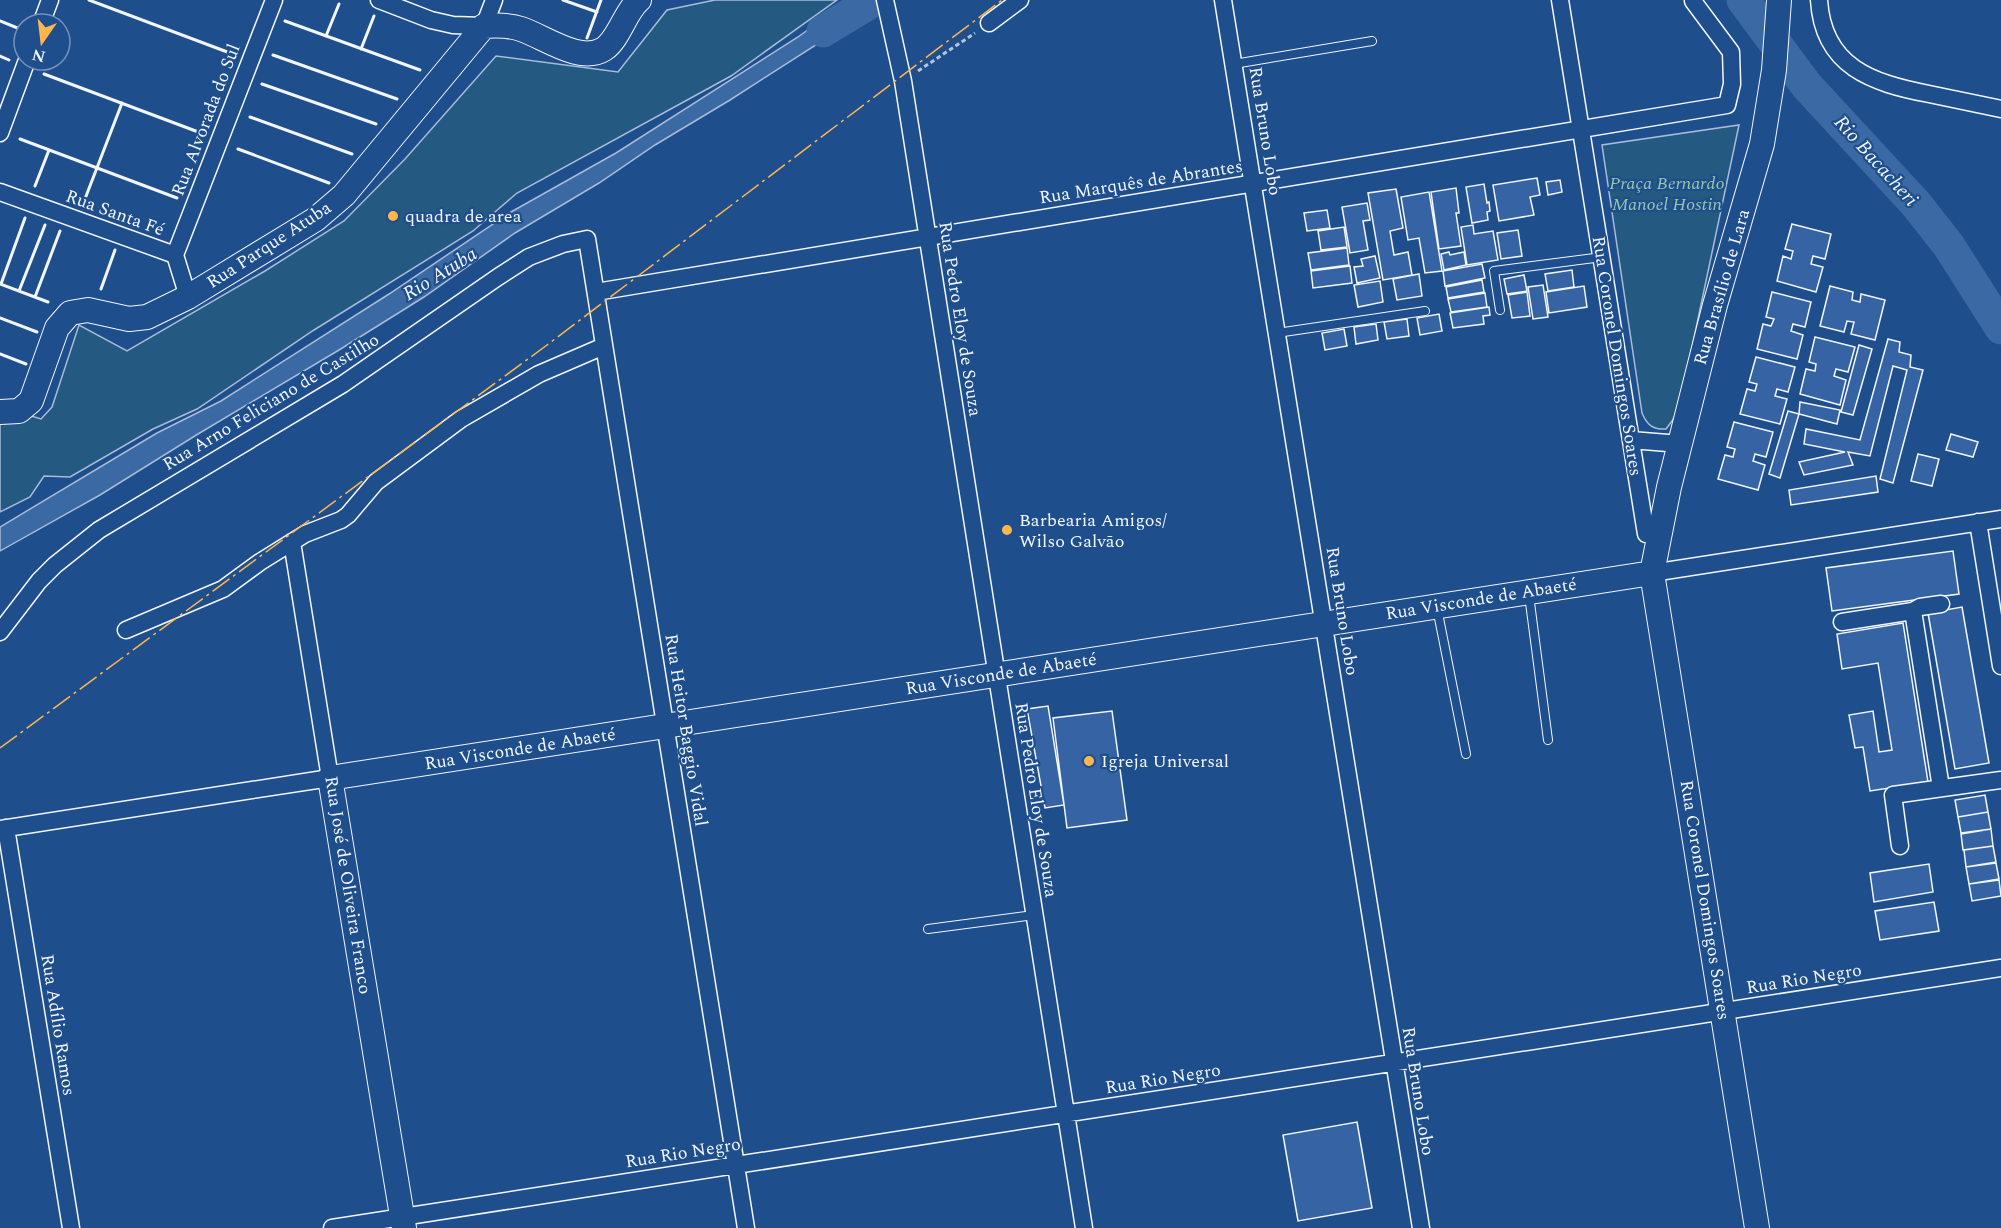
<svg xmlns="http://www.w3.org/2000/svg" width="2001" height="1228" viewBox="0 0 2001 1228" font-family="Spectral,serif">
<rect width="100%" height="100%" fill="#1f4e8c"/>
<path fill="#245a82" stroke="#a8bbd7" stroke-width="1.5" d="M715 0H837L731 76 517 193 473 231 314 330 197 409 153 429 70 477 44 476 30 497 0 512V418L28 415 41 419 52 407 79 325 127 351 265 271 344 221 405 159 496 56 618 72 667 10Z
M1739 125 1684 385 1678 410 1672 421 1666 429C1653 430 1647 425 1642 413L1602 145Z"/>
<path fill="#3b69a3" stroke="#a8bbd7" stroke-width="1.5" d="M849 0H860L861 16 730 100 655 145 599 183 515 233 424 297 339 350 198 434 100 495 0 551V527L157 433 221 401 389 294 511 212 616 153 798 37Z"/>
<g fill="none" stroke-linecap="round" stroke-linejoin="round">
<path stroke="#3b69a3" stroke-width="33" d="M1743 0 1807 86 1916 204 1949 246 2001 328
M823 31 874 0"/>
</g>
<path fill="#3563a3" stroke="#f2f6ff" stroke-width="1.5" d="M1537 178 1540 195 1530 197 1534 215 1499 221 1493 185Z
M1560 180 1562 192 1548 195 1546 182Z
M1484 184 1487 203 1489 202 1490 211 1487 212 1488 220 1472 223 1466 187Z
M1456 188 1459 213H1456L1461 246 1439 249 1431 192Z
M1396 189 1403 228 1390 231 1394 255 1408 252 1412 275 1383 280 1368 193Z
M1429 192 1442 271 1425 273 1419 238 1408 240 1401 197Z
M1367 203 1370 220 1363 221 1368 250 1350 253 1342 207Z
M1327 210 1330 228 1307 231 1304 213Z
M1792 224 1831 234 1825 259 1813 256 1811 264 1823 267 1816 292 1777 281 1783 256 1791 259 1793 251 1785 249Z
M1473 225 1474 234 1493 231 1498 260 1467 265 1461 227Z
M1344 227 1347 247 1321 250 1318 231Z
M1518 230 1522 256 1501 259 1497 233Z
M1347 248 1349 265 1311 270 1308 253Z
M1449 252 1450 255 1464 252 1466 265 1444 270 1441 254Z
M1375 256 1380 278 1357 283 1354 267 1363 266 1361 259Z
M1482 264 1485 278 1445 286 1443 271Z
M1350 266 1352 283 1313 288 1311 271Z
M1572 270 1574 287 1548 291 1545 274Z
M1419 274 1422 296 1397 300 1393 279Z
M1524 275 1527 291 1507 294 1504 279Z
M1482 280 1484 292 1448 298 1446 287Z
M1380 281 1383 302 1358 307 1354 285Z
M1543 285 1548 317 1533 319 1528 287Z
M1584 286 1587 307 1549 313 1546 292Z
M1830 286 1853 292 1852 300 1860 302 1861 294 1885 300 1875 340 1851 334 1854 322 1847 321 1844 332 1820 326Z
M1527 292 1530 316 1512 318 1508 295Z
M1772 292 1811 302 1805 327 1793 324 1791 331 1803 335 1797 359 1757 349 1763 324 1771 326 1774 319 1766 317Z
M1485 293 1487 307 1451 312 1448 299Z
M1489 307 1490 315 1483 316 1484 324 1453 328 1450 313Z
M1439 314 1442 331 1420 335 1417 318Z
M1407 319 1409 336 1387 339 1384 322Z
M1376 324 1378 340 1356 344 1354 327Z
M1344 329 1347 346 1325 350 1322 333Z
M1815 337 1855 347 1848 372 1836 369 1834 376 1846 380 1840 405 1800 394 1806 369 1815 371 1816 364 1809 362Z
M1888 339 1900 342 1899 352 1911 355 1910 367 1923 370 1893 483 1880 479 1907 370 1893 366 1870 456 1848 452 1853 465 1804 475 1799 462 1845 452 1804 444 1806 429 1860 440Z
M1859 345 1872 349 1853 415 1841 412Z
M1756 357 1795 367 1788 392 1777 389 1775 396 1787 399 1780 424 1740 414 1747 389 1755 391 1757 384 1749 382Z
M1800 402 1840 410 1837 424 1799 414Z
M1788 411 1799 414 1780 478 1769 474Z
M1734 422 1773 432 1766 457 1755 454 1753 461 1765 465 1758 490 1718 479 1725 455 1733 457 1735 449 1727 447Z
M1951 434 1978 442 1973 457 1946 450Z
M1918 454 1939 459 1932 486 1911 481Z
M1876 476 1878 492 1791 505 1789 490Z
M1953 551 1959 594 1832 611 1826 568Z
M1962 607 1989 763 1955 769 1928 613Z
M1903 623 1928 782 1870 791 1863 747 1855 748 1849 715 1873 711 1879 752 1892 750 1878 663 1842 669 1837 634Z
M1048 706 1064 805 1045 808 1027 709Z
M1112 711 1127 820 1067 828 1053 718Z
M1985 795 1988 812 1958 817 1955 800Z
M1988 812 1991 829 1961 833 1958 817Z
M1991 829 1993 846 1963 850 1961 834Z
M1993 846 1996 862 1966 867 1964 850Z
M1996 863 1999 879 1969 884 1966 867Z
M1929 864 1933 892 1874 902 1870 873Z
M1999 880 2001 896 1972 901 1969 884Z
M1934 902 1939 931 1880 940 1875 911Z
M1357 1122 1372 1208 1298 1221 1283 1135Z"/>
<g fill="none" stroke-linecap="round" stroke-linejoin="round">
<g stroke="#f2f6ff" stroke-width="10">
<path id="lane" d="M1234 64 1372 41
M1500 310 1494 271 1602 257
M1277 333 1425 311
M1529 595 1548 740
M1437 608 1466 754
M928 929 1034 915"/>
</g>
<g stroke="#f2f6ff" stroke-width="19">
<path id="street" d="M379 0 431 20 453 25 484 26 494 0
M885 0 903 81 1084 1228
M1223 0 1421 1228
M1560 0 1646 534
M1819 0C1823 67 1872 83 1929 94 1953 99 1977 104 2001 109
M989 23 1020 0
M41 24 50 0
M0 133 27 60
M0 192 175 255
M175 255 274 0
M175 255 188 297
M596 292 1727 105 1732 84 1731 52 1693 1
M1631 440 1680 444
M1978 522 2001 666
M1652 573 2001 519
M1913 611 1920 607 1941 604
M1842 622 1913 611 1941 788
M126 630 223 589 260 562 305 534 341 520 348 515 376 482 461 419 539 374 604 346
M0 632 39 581 55 565 99 530 343 384 498 277 529 257 563 244 587 239 746 1228
M6 828 71 1228
M0 829 330 778 292 542
M1900 846 1893 795 2001 780
M332 1228 2001 968"/>
</g>
<g stroke="#f2f6ff" stroke-width="26">
<path id="secondary" d="M0 412 19 411 31 401 57 328 70 313 88 310 129 319 147 317 188 297 316 219 344 195 484 26C497 25 509 25 521 29 545 37 580 64 604 49 619 39 625 12 639 0
M404 1228 330 778 1652 573
M1757 1228 1652 573 1669 487 1715 305 1762 144 1774 70 1779 0"/>
</g>
<path stroke="#b3c4dc" stroke-width="3" stroke-dasharray="4.5 3" stroke-linecap="butt" d="M918 71 975 33"/>
<use href="#lane" stroke="#1f4e8c" stroke-width="8"/>
<use href="#street" stroke="#1f4e8c" stroke-width="16"/>
<use href="#secondary" stroke="#1f4e8c" stroke-width="24"/>
<path stroke="#f2f6ff" stroke-width="3" d="M89 0 230 53
M563 0 597 12
M0 21 20 29
M285 21 420 70
M326 36 339 4
M587 38 601 0
M361 49 374 16
M273 55 397 99
M0 56 9 60
M44 74 201 133
M262 84 376 124
M250 117 352 154
M20 139 177 198
M238 149 329 183
M35 186 49 150
M83 204 122 103
M0 284 48 302
M1 284 25 218
M101 289 115 250
M19 291 45 225
M35 297 60 231
M0 318 37 332
M0 354 26 364"/>
<path stroke="#ffb74d" stroke-width="1.5" stroke-dasharray="21 4.5 3 4.5" stroke-linecap="butt" d="M0 748 547 345 1002 0"/>
</g>
<g fill="#ffb74d" stroke="#1f4e8c" stroke-width="2">
<circle cx="393" cy="216" r="6"/>
<circle cx="1007" cy="530" r="6"/>
<circle cx="1089" cy="761" r="6"/>
</g>
<g text-anchor="middle" dominant-baseline="central" stroke-width="4.5" stroke-linejoin="round" paint-order="stroke">
<g font-size="18" fill="#f2f6ff" stroke="#1f4e8c">
<text transform="translate(206 120) rotate(-69)">Rua Alvorada do Sul</text>
<text transform="translate(1265 131) rotate(81)">Rua Bruno Lobo</text>
<text transform="translate(1141 182) rotate(-9)">Rua Marquês de Abrantes</text>
<text transform="translate(115 213) rotate(20)">Rua Santa Fé</text>
<text transform="translate(269 245) rotate(-33)">Rua Parque Atuba</text>
<text transform="translate(1722 287) rotate(-74)">Rua Brasílio de Lara</text>
<text transform="translate(960 319) rotate(81)">Rua Pedro Eloy de Souza</text>
<text transform="translate(1617 356) rotate(81)">Rua Coronel Domingos Soares</text>
<text transform="translate(271 402) rotate(-31)">Rua Arno Feliciano de Castilho</text>
<text transform="translate(1481 599) rotate(-9)">Rua Visconde de Abaeté</text>
<text transform="translate(1342 611) rotate(81)">Rua Bruno Lobo</text>
<text transform="translate(1001 674) rotate(-9)">Rua Visconde de Abaeté</text>
<text transform="translate(686 730) rotate(81)">Rua Heitor Baggio Vidal</text>
<text transform="translate(520 749) rotate(-9)">Rua Visconde de Abaeté</text>
<text transform="translate(1036 800) rotate(81)">Rua Pedro Eloy de Souza</text>
<text transform="translate(348 885) rotate(81)">Rua José de Oliveira Franco</text>
<text transform="translate(1705 900) rotate(81)">Rua Coronel Domingos Soares</text>
<text transform="translate(1804 979) rotate(-9)">Rua Rio Negro</text>
<text transform="translate(58 1025) rotate(81)">Rua Adílio Ramos</text>
<text transform="translate(1163 1079) rotate(-9)">Rua Rio Negro</text>
<text transform="translate(1418 1091) rotate(81)">Rua Bruno Lobo</text>
<text transform="translate(683 1153) rotate(-9)">Rua Rio Negro</text>
</g>
<g font-size="18" font-style="italic" fill="#97c8a6" stroke="#1f4e8c">
<text x="1667" y="183">Praça Bernardo<tspan x="1667" dy="21">Manoel Hostin</tspan></text>
</g>
<g font-size="18" fill="#f2f6ff" stroke="#1f4e8c" text-anchor="start">
<text x="405" y="216">quadra de area</text>
<text x="1019" y="520">Barbearia Amigos/<tspan x="1019" dy="21">Wilso Galvão</tspan></text>
<text x="1101" y="761">Igreja Universal</text>
</g>
<g font-size="20" font-style="italic" fill="#f2f6ff" stroke="#1f4e8c">
<text transform="translate(1876 161) rotate(48)">Rio Bacacheri</text>
<text transform="translate(440 274) rotate(-32)">Rio Atuba</text>
</g>
</g>
<g transform="translate(42 42) rotate(194)"><circle r="28" fill="#1f4e8c" stroke="#7391ba" stroke-width="1.5"/>
<path d="M0-4.5L10 22L0 15L-10 22Z" fill="#ffb74d"/>
<text y="-9" font-size="16" font-weight="bold" text-anchor="middle" fill="#f2f6ff">N</text>
</g>
</svg>
